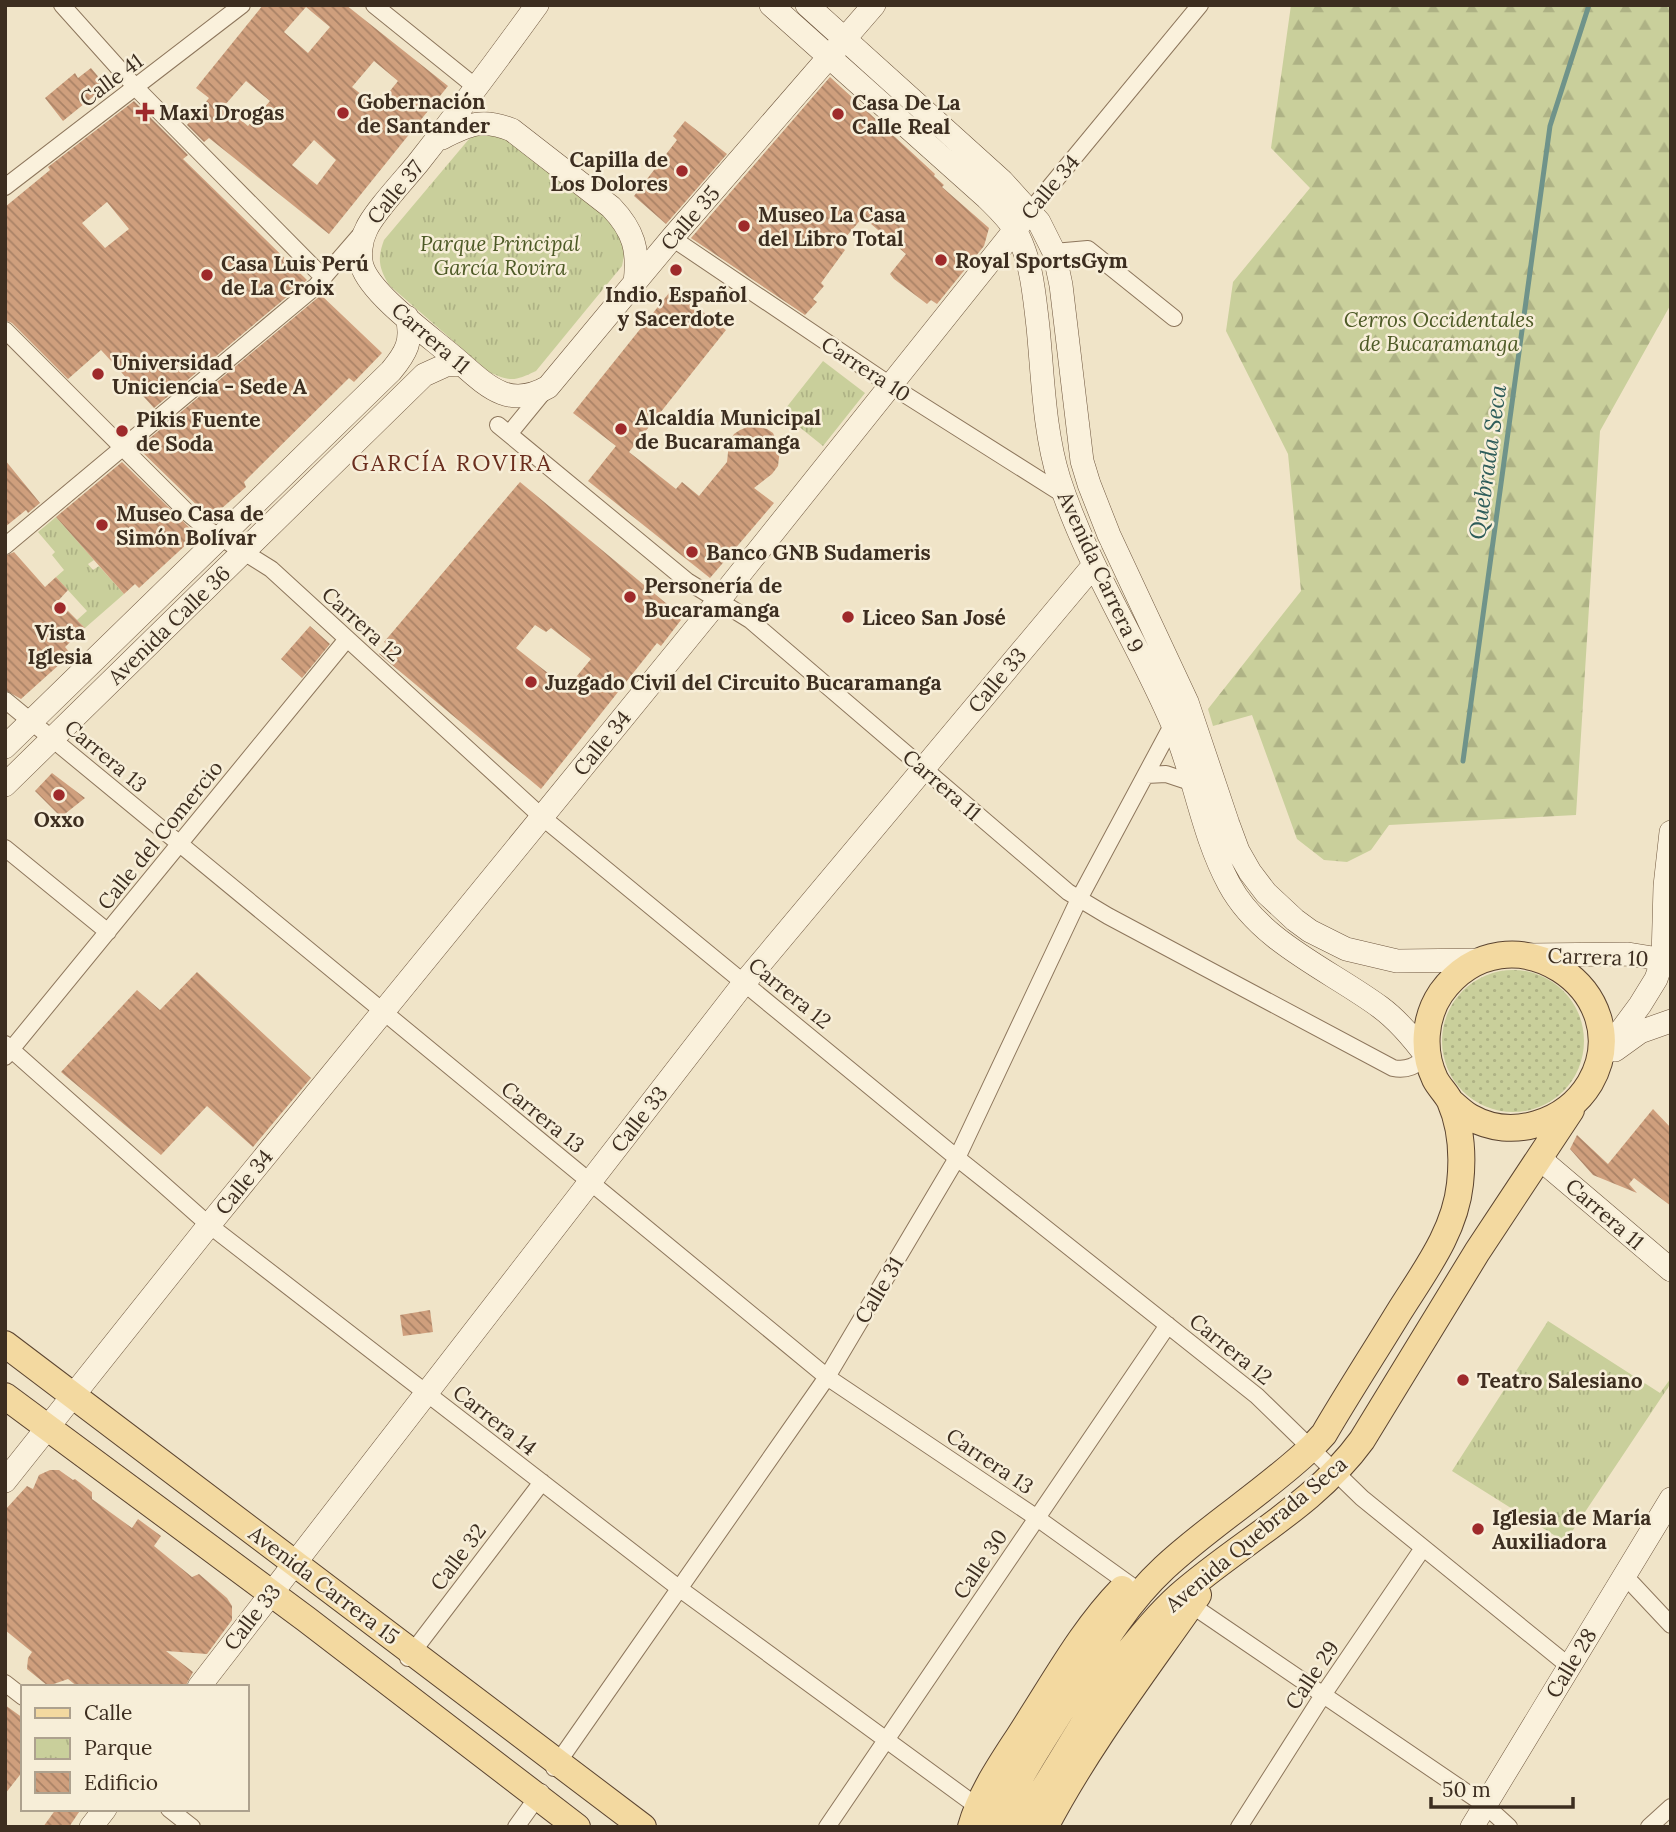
<svg xmlns="http://www.w3.org/2000/svg" width="1676" height="1832" viewBox="0 0 1676 1832" font-family="Lora,serif">
<defs>
<pattern id="grass-dots" width="8" height="8" patternUnits="userSpaceOnUse" patternTransform="scale(1.75)"><rect width="8" height="8" fill="#c9cf9b"/><path d="M2 2h.1M6 6h.1" fill="none" stroke="#aeb285" stroke-width="1.8" stroke-linecap="round"/></pattern>
<pattern id="forest-firs" width="22" height="20" patternUnits="userSpaceOnUse" patternTransform="scale(1.75)"><rect width="22" height="20" fill="#c9cf9b"/><path d="M5 1l3.5 6h-7zM16 11l3.5 6h-7z" fill="#aeb285"/></pattern>
<pattern id="park-tufts" width="24" height="20" patternUnits="userSpaceOnUse" patternTransform="scale(1.75)"><rect width="24" height="20" fill="#c9cf9b"/><path d="M3 7l-1-3M5 7V3M7 7l1-3M15 17l-1-3M17 17v-4M19 17l1-3" fill="none" stroke="#aeb285"/></pattern>
<pattern id="building-back-hatch" width="6" height="6" patternUnits="userSpaceOnUse" patternTransform="scale(1.75)"><rect width="6" height="6" fill="#cf9f7d"/><path d="M-1 5l2 2M0 0l6 6M5-1l2 2" fill="none" stroke="#a98266"/></pattern>
</defs>
<rect width="100%" height="100%" fill="#f0e4c8"/>
<path fill="url(#grass-dots)" d="M1442 1041a71 71 0 1 1 142 0a71 71 0 1 1-142 0Z"/>
<path fill="url(#forest-firs)" d="M1291 5H1671V304L1600 431 1576 815 1389 825 1371 850 1347 862 1324 860 1297 839 1252 715 1213 726 1208 709 1301 591 1288 454 1226 331 1233 282 1310 188 1271 148Z"/>
<path fill="url(#park-tufts)" d="M480 132 506 138 613 222 625 251 622 266 536 371C515 381 511 382 489 372L389 285C379 268 377 259 384 240L469 139Z
M823 361 865 393 823 446 782 413Z
M56 517 94 560 88 564 93 570 99 566 124 594 85 628 77 620 87 611 56 577 64 570 52 555 55 552 38 532Z
M1548 1321 1660 1393 1671 1378V1383L1565 1542 1452 1471Z"/>
<g fill="none" stroke-linecap="round" stroke-linejoin="round">
<path stroke="#6f938a" stroke-width="5" d="M1463 761 1550 126 1589 5"/>
</g>
<path fill="url(#building-back-hatch)" fill-rule="evenodd" d="M263 5H346L448 86 329 234 209 138 204 142 187 125 209 98 196 88ZM306 7 330 27 308 53 284 32ZM374 61 398 81 377 107 352 87ZM246 81 270 101 248 126 224 106ZM314 140 336 160 317 185 292 165Z
M91 68 106 86 63 121 45 98 75 73 78 78Z
M830 77 935 174 934 176 944 185 942 187 989 228 984 246 937 304 931 300 927 304 894 279 890 274 906 254 863 217 839 245 845 250 821 283 824 286 813 299 817 302 805 315 691 238Z
M134 101 188 155 183 159 307 280 154 408 101 350 68 379 12 323 5 320V207L50 170 48 167ZM107 202 129 229 105 248 82 223Z
M685 121 727 154 666 224 634 196 677 140 673 136Z
M673 288 726 330 629 452 676 489 682 482 699 496 727 462 729 443 734 434 740 430 750 426 767 429 773 433 780 449 778 466 772 474 754 488 774 503 710 578 588 481 616 446 573 413Z
M321 295 382 353 354 382 349 378 244 482 246 487 213 516 209 517 138 448Z
M5 460 40 503 28 513 26 510 5 527Z
M122 462 195 533 187 540 189 542 139 588 135 584 124 594 56 517Z
M520 482 679 614 677 617 681 620 661 646 657 643 541 789 379 654 387 644 384 642ZM535 625 546 632 551 628 591 659 567 688 516 648Z
M14 552 45 587 56 577 68 590 58 601 85 628 65 647 71 654 21 699 5 690V556Z
M310 626 330 644 302 678 281 659Z
M52 773 85 798 61 817 35 791Z
M197 972 311 1078 253 1147 207 1106 161 1155 61 1072 137 990 160 1010Z
M1653 1109 1671 1128V1206L1634 1178 1629 1184 1637 1193 1593 1175 1570 1149 1577 1135 1608 1164Z
M430 1310 433 1332 403 1336 400 1315Z
M50 1470H59L73 1480 75 1479 92 1492V1499L132 1528 138 1519 161 1536 154 1546 192 1577 199 1574 227 1598 232 1606V1620L207 1654 166 1651 193 1672 185 1687H78L68 1679 48 1686 27 1669 28 1658 32 1652 5 1630V1510L27 1486 33 1489 39 1475Z
M5 1705 23 1718V1771L5 1794Z
M56 1809H81L69 1827H43Z"/>
<g fill="none" stroke-linecap="round" stroke-linejoin="round">
<g stroke="#8d765c" stroke-width="18">
<path id="street" d="M62 5 140 92 324 278
M374 5 477 88
M5 187 242 5
M1030 211 1200 5
M672 238 890 385 1064 495
M1054 252 1088 249 1174 318
M5 330 189 514 207 529 271 569 542 817 957 1158 1257 1396 1362 1498 1569 1666
M498 425 687 581 750 620 1068 892 1108 916 1393 1068C1408 1071 1416 1065 1427 1057
M509 434 545 390
M5 546 316 286 362 233
M5 700 827 1377 1037 1518 1136 1589
M1146 775 1166 774 1193 783
M5 848 108 932
M5 1044 209 1225 680 1589 978 1807
M5 1057 347 639
M1624 1575 1671 1625
M1184 1600 1485 1805 1509 1827
M408 1658 542 1482
M5 1683 23 1697
M554 1768 827 1377 957 1158 1079 899 1176 718
M169 1809 192 1827
M516 1827 541 1792
M827 1827 1168 1325
M1239 1827 1323 1695 1423 1548
M1649 1827 1671 1807"/>
</g>
<g stroke="#6f573f" stroke-width="24">
<path id="secondary" d="M537 5C498 59 459 111 418 163 405 179 373 213 366 230 361 240 359 256 362 266 371 295 432 338 456 359 486 385 508 410 548 387L672 238 874 5
M771 5 987 198C997 208 1008 218 1015 230 1032 260 1034 294 1038 327 1043 378 1044 431 1059 479 1087 566 1138 642 1173 725 1195 777 1202 834 1229 884 1260 942 1330 970 1380 1007 1399 1021 1413 1038 1427 1057
M807 5 1002 181 1039 222 1054 252 1061 285 1082 461 1089 484 1109 535 1187 702 1228 824 1238 851 1250 872 1266 893 1295 920 1310 931 1346 949 1397 961 1483 960
M442 138C469 124 483 118 512 130L611 207C634 231 639 250 635 283
M5 747 391 371C406 353 413 341 407 317
M5 785 424 375 446 365 462 364
M1528 955 1628 954 1671 961
M1615 1050 1640 1032 1671 1021
M1598 1062 1640 1005 1656 979 1663 959 1665 886 1671 832
M1539 1158 1671 1270
M5 1481 209 1225 719 600 1030 211
M199 1687 744 983 1094 565
M91 1827 105 1809
M1472 1827 1671 1499"/>
</g>
<g stroke="#5b4430" stroke-width="28">
<path id="primary" d="M5 1344 643 1827
M5 1396 306 1619 577 1827
M971 1827C982 1788 1007 1756 1028 1722 1057 1677 1084 1628 1122 1589
M997 1827C1013 1784 1040 1745 1064 1706 1094 1658 1122 1607 1164 1568 1210 1525 1266 1491 1312 1447L1324 1434C1348 1393 1374 1353 1399 1312 1424 1272 1455 1232 1460 1184 1463 1157 1461 1126 1450 1101 1446 1093 1439 1087 1435 1079 1422 1052 1424 1018 1441 993 1508 901 1642 992 1590 1083 1566 1123 1512 1141 1470 1117 1463 1113 1456 1106 1450 1101
M1023 1827 1029 1813 1125 1656C1142 1635 1159 1614 1179 1596 1239 1543 1315 1505 1362 1440L1477 1252 1571 1110
M1045 1827C1088 1745 1145 1671 1198 1595"/>
</g>
<use href="#street" stroke="#faf1dc" stroke-width="16"/>
<use href="#secondary" stroke="#faf1dc" stroke-width="23"/>
<use href="#primary" stroke="#f3d9a0" stroke-width="26"/>
</g>
<g fill="#9e2a2b" stroke="#f7eed8" stroke-width="2.5">
<path d="M141.5 101.5h7v7h7v7h-7v7h-7v-7h-7v-7h7z"/>
<circle cx="343" cy="113" r="7"/>
<circle cx="838" cy="114" r="7"/>
<circle cx="682" cy="171" r="7"/>
<circle cx="744" cy="226" r="7"/>
<circle cx="941" cy="260" r="7"/>
<circle cx="676" cy="270" r="7"/>
<circle cx="207" cy="275" r="7"/>
<circle cx="98" cy="374" r="7"/>
<circle cx="621" cy="429" r="7"/>
<circle cx="122" cy="431" r="7"/>
<circle cx="102" cy="525" r="7"/>
<circle cx="692" cy="552" r="7"/>
<circle cx="630" cy="597" r="7"/>
<circle cx="60" cy="608" r="7"/>
<circle cx="848" cy="617" r="7"/>
<circle cx="531" cy="682" r="7"/>
<circle cx="59" cy="795" r="7"/>
<circle cx="1463" cy="1380" r="7"/>
<circle cx="1478" cy="1529" r="7"/>
</g>
<g text-anchor="middle" dominant-baseline="central" stroke-width="5" stroke-linejoin="round" paint-order="stroke">
<g font-size="21" fill="#3d2e20" stroke="#f7eed8">
<text transform="translate(111 80) rotate(-37)">Calle 41</text>
<text transform="translate(1050 187) rotate(-50)">Calle 34</text>
<text transform="translate(395 192) rotate(-51)">Calle 37</text>
<text transform="translate(690 218) rotate(-49)">Calle 35</text>
<text transform="translate(431 338) rotate(41)">Carrera 11</text>
<text transform="translate(866 369) rotate(33)">Carrera 10</text>
<text transform="translate(1101 572) rotate(65)">Avenida Carrera 9</text>
<text transform="translate(362 624) rotate(42)">Carrera 12</text>
<text transform="translate(169 625) rotate(-44)">Avenida Calle 36</text>
<text transform="translate(997 680) rotate(-50)">Calle 33</text>
<text transform="translate(602 743) rotate(-51)">Calle 34</text>
<text transform="translate(106 756) rotate(40)">Carrera 13</text>
<text transform="translate(942 785) rotate(41)">Carrera 11</text>
<text transform="translate(160 835) rotate(-51)">Calle del Comercio</text>
<text transform="translate(1598 957) rotate(2)">Carrera 10</text>
<text transform="translate(790 993) rotate(39)">Carrera 12</text>
<text transform="translate(543 1117) rotate(39)">Carrera 13</text>
<text transform="translate(639 1119) rotate(-52)">Calle 33</text>
<text transform="translate(244 1182) rotate(-51)">Calle 34</text>
<text transform="translate(1605 1214) rotate(41)">Carrera 11</text>
<text transform="translate(879 1290) rotate(-59)">Calle 31</text>
<text transform="translate(1231 1349) rotate(39)">Carrera 12</text>
<text transform="translate(495 1420) rotate(38)">Carrera 14</text>
<text transform="translate(990 1461) rotate(34)">Carrera 13</text>
<text transform="translate(1256 1534) rotate(-40)">Avenida Quebrada Seca</text>
<text transform="translate(458 1557) rotate(-53)">Calle 32</text>
<text transform="translate(980 1564) rotate(-56)">Calle 30</text>
<text transform="translate(324 1585) rotate(37)">Avenida Carrera 15</text>
<text transform="translate(252 1617) rotate(-52)">Calle 33</text>
<text transform="translate(1571 1663) rotate(-59)">Calle 28</text>
<text transform="translate(1312 1675) rotate(-56)">Calle 29</text>
</g>
<g font-size="21" font-weight="bold" fill="#3d2e20" stroke="#f7eed8" text-anchor="start">
<text x="357" y="101">Gobernación<tspan x="357" dy="24">de Santander</tspan></text>
<text x="852" y="102">Casa De La<tspan x="852" dy="24">Calle Real</tspan></text>
<text x="159" y="112">Maxi Drogas</text>
<text x="668" y="159" text-anchor="end">Capilla de<tspan x="668" dy="24">Los Dolores</tspan></text>
<text x="758" y="214">Museo La Casa<tspan x="758" dy="24">del Libro Total</tspan></text>
<text x="955" y="260">Royal SportsGym</text>
<text x="221" y="263">Casa Luis Perú<tspan x="221" dy="24">de La Croix</tspan></text>
<text x="676" y="294" text-anchor="middle">Indio, Español<tspan x="676" dy="24">y Sacerdote</tspan></text>
<text x="112" y="362">Universidad<tspan x="112" dy="24">Uniciencia - Sede A</tspan></text>
<text x="635" y="417">Alcaldía Municipal<tspan x="635" dy="24">de Bucaramanga</tspan></text>
<text x="136" y="419">Pikis Fuente<tspan x="136" dy="24">de Soda</tspan></text>
<text x="116" y="513">Museo Casa de<tspan x="116" dy="24">Simón Bolívar</tspan></text>
<text x="706" y="552">Banco GNB Sudameris</text>
<text x="644" y="585">Personería de<tspan x="644" dy="24">Bucaramanga</tspan></text>
<text x="862" y="617">Liceo San José</text>
<text x="60" y="632" text-anchor="middle">Vista<tspan x="60" dy="24">Iglesia</tspan></text>
<text x="545" y="682">Juzgado Civil del Circuito Bucaramanga</text>
<text x="59" y="819" text-anchor="middle">Oxxo</text>
<text x="1477" y="1380">Teatro Salesiano</text>
<text x="1492" y="1517">Iglesia de María<tspan x="1492" dy="24">Auxiliadora</tspan></text>
</g>
<g font-size="21" font-style="italic" fill="#4d5a26" stroke="#f7eed8">
<text x="500" y="243">Parque Principal<tspan x="500" dy="24">García Rovira</tspan></text>
<text x="1439" y="319">Cerros Occidentales<tspan x="1439" dy="24">de Bucaramanga</tspan></text>
</g>
<g font-size="23" letter-spacing="2" fill="#6b2e1e" stroke="#f7eed8">
<text x="452" y="462">GARCÍA ROVIRA</text>
</g>
<g font-size="23" font-style="italic" fill="#2f5d5a" stroke="#f7eed8">
<text transform="translate(1487 462) rotate(-82)">Quebrada Seca</text>
</g>
</g>
<rect width="1676" height="1832" fill="none" stroke="#3d2e20" stroke-width="14"/>
<rect x="21" y="1685" width="228" height="126" fill="#f7eed8" stroke="#ada18e" stroke-width="2"/>
<rect x="35" y="1708" width="35" height="10" fill="#f3d9a0" stroke="#ada18e" stroke-width="2"/>
<text x="84" y="1720" font-size="21" fill="#3d2e20">Calle</text>
<rect x="35" y="1738" width="35" height="21" fill="url(#park-tufts)" stroke="#ada18e" stroke-width="2"/>
<text x="84" y="1755" font-size="21" fill="#3d2e20">Parque</text>
<rect x="35" y="1772" width="35" height="21" fill="url(#building-back-hatch)" stroke="#ada18e" stroke-width="2"/>
<text x="84" y="1790" font-size="21" fill="#3d2e20">Edificio</text>
<path d="M1431 1797v10h142v-10" fill="none" stroke="#3d2e20" stroke-width="3.5"/>
<text x="1442" y="1797" font-size="21" fill="#3d2e20" stroke="#f7eed8" stroke-width="5" paint-order="stroke">50 m</text>
</svg>
